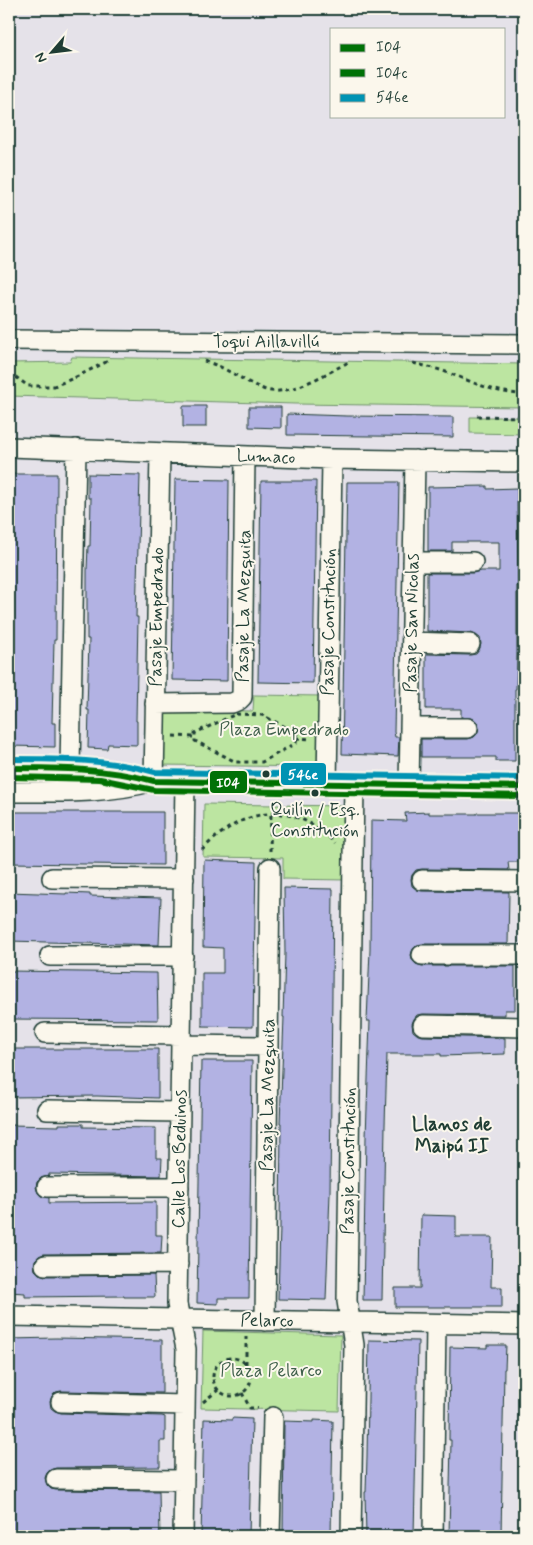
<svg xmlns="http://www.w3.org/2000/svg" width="533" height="1545" viewBox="0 0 533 1545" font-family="Mynerve,sans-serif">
<rect width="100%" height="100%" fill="#e5e2e9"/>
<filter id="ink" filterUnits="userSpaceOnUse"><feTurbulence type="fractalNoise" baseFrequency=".02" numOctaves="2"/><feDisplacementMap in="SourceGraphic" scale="10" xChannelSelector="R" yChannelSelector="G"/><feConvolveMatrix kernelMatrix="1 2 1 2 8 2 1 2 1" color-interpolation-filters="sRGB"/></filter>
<g filter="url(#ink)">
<path fill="#bce5a1" stroke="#6e916a" d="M72 357 524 364V407L296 404 9 396V363L70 362Z
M470 417H524V434L470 433Z
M254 695 322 696 321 767 162 765V710L253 711Z
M9 772 126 780 9 787Z
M204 804 348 806 347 880 283 879V858L203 857Z
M203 1331 341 1335 339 1411 201 1408Z"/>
<path fill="#b2b2e3" stroke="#1f3d34" d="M183 406H206V427H183Z
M249 407H281V428L249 427Z
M287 414 347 416 453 417V437L287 435Z
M9 474H57L56 640H54L52 723H55V747L9 746Z
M88 474 140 475 136 617H138L136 721H137V745L108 744 107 749 88 748 89 710H87L89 639H87V570L88 546H90L91 498H88Z
M175 479 229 480 227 681 172 680Z
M261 481H316L313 683 258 682Z
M347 482H399L394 732 395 737H399L398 756 342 754Z
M487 486V489L517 488 518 586H517V653L516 689H515V761H496V757H421V739H468L474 737 477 734 479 728 478 723 474 719 461 717V709H426V654L470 655 476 654 479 650 481 644 480 638 476 635 471 633 427 631V573H473L480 571H499V542H452V551H428V487Z
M9 812H163V865L9 863Z
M429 812V814H477V813H521L520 862H508L509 870 422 869 416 870 412 875 411 879 412 886 417 890 422 891 509 892 508 944H422L417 945 413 949 411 955 413 961 416 964 422 966H515V1010H505V1015L423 1014 417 1015 414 1019 412 1024 413 1031 418 1035 423 1036 505 1038V1054L441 1056V1054H387L385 1125 382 1300H363L366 1137 370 1021H367L370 950 371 820 406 821 405 813Z
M204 860 256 862 253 1027 202 1026V973H223V948L203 947Z
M284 888 333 889 330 1193 326 1300 278 1299 280 1227 281 1123H280L284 1017H283L285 953Z
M9 892 66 894V893L90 894V896L161 898 159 945 9 941Z
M9 971 157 973 158 1020 9 1019Z
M9 1049H158V1098L97 1096 9 1097Z
M201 1061H252L249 1298H218V1304L197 1303Z
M59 1124H83V1127L156 1128V1158H162L161 1176 49 1174V1176L41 1178 37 1182 36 1187 38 1193 41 1196 49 1198V1203L156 1202V1235H162L161 1253 44 1254 39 1256 35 1260 34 1266 35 1270 39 1274 45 1276 154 1275 155 1297H124V1296L25 1297V1293L9 1292V1125L59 1126Z
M421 1215 456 1216V1237H492L491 1287H502V1307H395V1288H420Z
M56 1338 162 1340V1393L61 1391 56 1392 52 1396 50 1402 51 1408 55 1411 61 1413 162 1416 165 1417V1441H160V1467L56 1468 50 1470 47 1473 45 1478 47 1485 51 1489 56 1490 159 1491 160 1536H9V1339Z
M369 1340 418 1341 414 1536H366L365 1492H366L367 1457Z
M487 1345H506L505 1369H504L501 1536H449L451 1440H449L450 1347 487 1348Z
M232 1418 252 1419 249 1536H201L204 1419 232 1420Z
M314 1420 333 1421 331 1536H283L284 1421 314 1422Z"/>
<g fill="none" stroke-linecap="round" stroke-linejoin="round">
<g stroke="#1f3d34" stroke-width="22">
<path id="street" d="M9 340 524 344
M9 447 332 459 524 462
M413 562H473
M412 642 470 644
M155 704 232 703 239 700 242 697 245 456
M410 728H468
M9 768C56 768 106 765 151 780
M70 768 76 449
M154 781 160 453
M327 784 332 459
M409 785 415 460
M9 792C58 792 106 794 154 781L524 787
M52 878 184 879
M422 880 524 881
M422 955H524
M50 956H183
M423 1025 524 1027
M45 1033 181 1035
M181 1045 268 1046
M47 1110 180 1112
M47 1187H179
M45 1265 178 1264
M9 1316 524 1325
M265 1321 270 868
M61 1402 185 1405
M56 1479 184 1480
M183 1536 186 1349 177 1304 185 782
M270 1536 273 1417
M351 1536 354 1345 347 1301 354 784
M433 1536 436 1324"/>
</g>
<path stroke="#1f3d34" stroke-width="3" stroke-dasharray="4 4" stroke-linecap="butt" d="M204 361C226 367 243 381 263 389 287 399 328 372 349 362
M413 363C424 366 435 368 446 372 473 382 496 394 524 394
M9 372 28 386H54L74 378 110 360
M477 416 524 417
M236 714 262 715 297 733 296 743 262 762H236L195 741V733Z
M173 736 195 737
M296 738 311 739
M202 850C243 808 291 798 335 843
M270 851 271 812
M213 1377a19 19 0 1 1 38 0a19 19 0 1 1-38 0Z
M246 1364V1337
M242 1393 250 1408H258
M203 1402 218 1390"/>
<use href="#street" stroke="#fbf7ec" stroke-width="19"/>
<g stroke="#fbf7ec" stroke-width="10">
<path id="bus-1" d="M9 768C58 768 106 768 154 781L524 787"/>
</g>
<g stroke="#fbf7ec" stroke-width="10">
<path id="bus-2" d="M9 777 100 779 154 790 524 796"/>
</g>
<g stroke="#fbf7ec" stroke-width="10">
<path id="bus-3" d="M9 759C59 759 107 759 155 772L524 778"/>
</g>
<use href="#bus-1" stroke="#007106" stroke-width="6"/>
<use href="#bus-2" stroke="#007106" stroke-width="6"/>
<use href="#bus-3" stroke="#0093b3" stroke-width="6"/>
</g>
</g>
<g fill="#1f3d34" stroke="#fbf7ec" stroke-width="2">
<circle cx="266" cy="774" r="4.5"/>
<circle cx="315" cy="793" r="4.5"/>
</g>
<g text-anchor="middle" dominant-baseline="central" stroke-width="4" stroke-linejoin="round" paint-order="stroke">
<g font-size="17" fill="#1f3d34" stroke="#fbf7ec">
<text x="315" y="810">Quilín / Esq.<tspan x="315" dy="21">Constitución</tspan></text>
</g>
<g font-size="18" fill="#1f3d34" stroke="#fbf7ec">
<text x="266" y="342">Toqui Aillavillú</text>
<text transform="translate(266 457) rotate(2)">Lumaco</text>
<text transform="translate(244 606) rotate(-89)">Pasaje La Mezquita</text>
<text transform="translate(157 617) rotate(-89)">Pasaje Empedrado</text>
<text transform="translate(329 622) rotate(-89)">Pasaje Constitución</text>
<text transform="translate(412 623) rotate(-89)">Pasaje San Nicolas</text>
<text transform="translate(268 1095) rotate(-89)">Pasaje La Mezquita</text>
<text transform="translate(180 1159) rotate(-89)">Calle Los Beduinos</text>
<text transform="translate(349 1161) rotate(-89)">Pasaje Constitución</text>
<text transform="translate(267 1321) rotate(1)">Pelarco</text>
</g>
<g font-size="18" fill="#3e5f4a" stroke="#fbf7ec">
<text x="284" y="730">Plaza Empedrado</text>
<text x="271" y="1371">Plaza Pelarco</text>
</g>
<g font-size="19" font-weight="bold" fill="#1f3d34" stroke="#fbf7ec">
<text x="452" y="1124">Llanos de<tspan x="452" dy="22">Maipú II</tspan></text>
</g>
</g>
<g stroke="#fbf7ec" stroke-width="2">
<rect x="280" y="762" width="47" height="24" rx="5" fill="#0093b3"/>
<rect x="209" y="770" width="39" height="24" rx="5" fill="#007106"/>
</g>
<g font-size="14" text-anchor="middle" font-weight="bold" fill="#fff">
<text x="303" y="779">546e</text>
<text x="228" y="787">I04</text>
</g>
<rect width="533" height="1545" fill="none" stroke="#fbf7ec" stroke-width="30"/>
<rect x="15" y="15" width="503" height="1515" fill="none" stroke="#1f3d34" stroke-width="2" filter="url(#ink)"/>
<rect x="330" y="28" width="175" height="90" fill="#fbf7ec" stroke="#a3ada2"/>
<rect x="340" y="44" width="25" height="8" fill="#007106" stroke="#a3ada2"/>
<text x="376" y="52" font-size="15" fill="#1f3d34">I04</text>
<rect x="340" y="69" width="25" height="8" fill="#007106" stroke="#a3ada2"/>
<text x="376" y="78" font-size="15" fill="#1f3d34">I04c</text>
<rect x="340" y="94" width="25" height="8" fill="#0093b3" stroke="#a3ada2"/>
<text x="376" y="102" font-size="15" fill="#1f3d34">546e</text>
<g transform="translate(52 52) rotate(242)" stroke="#fbf7ec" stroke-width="4" paint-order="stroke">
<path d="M0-4L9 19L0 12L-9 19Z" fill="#1f3d34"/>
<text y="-8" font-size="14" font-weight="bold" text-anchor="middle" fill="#1f3d34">N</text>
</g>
</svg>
